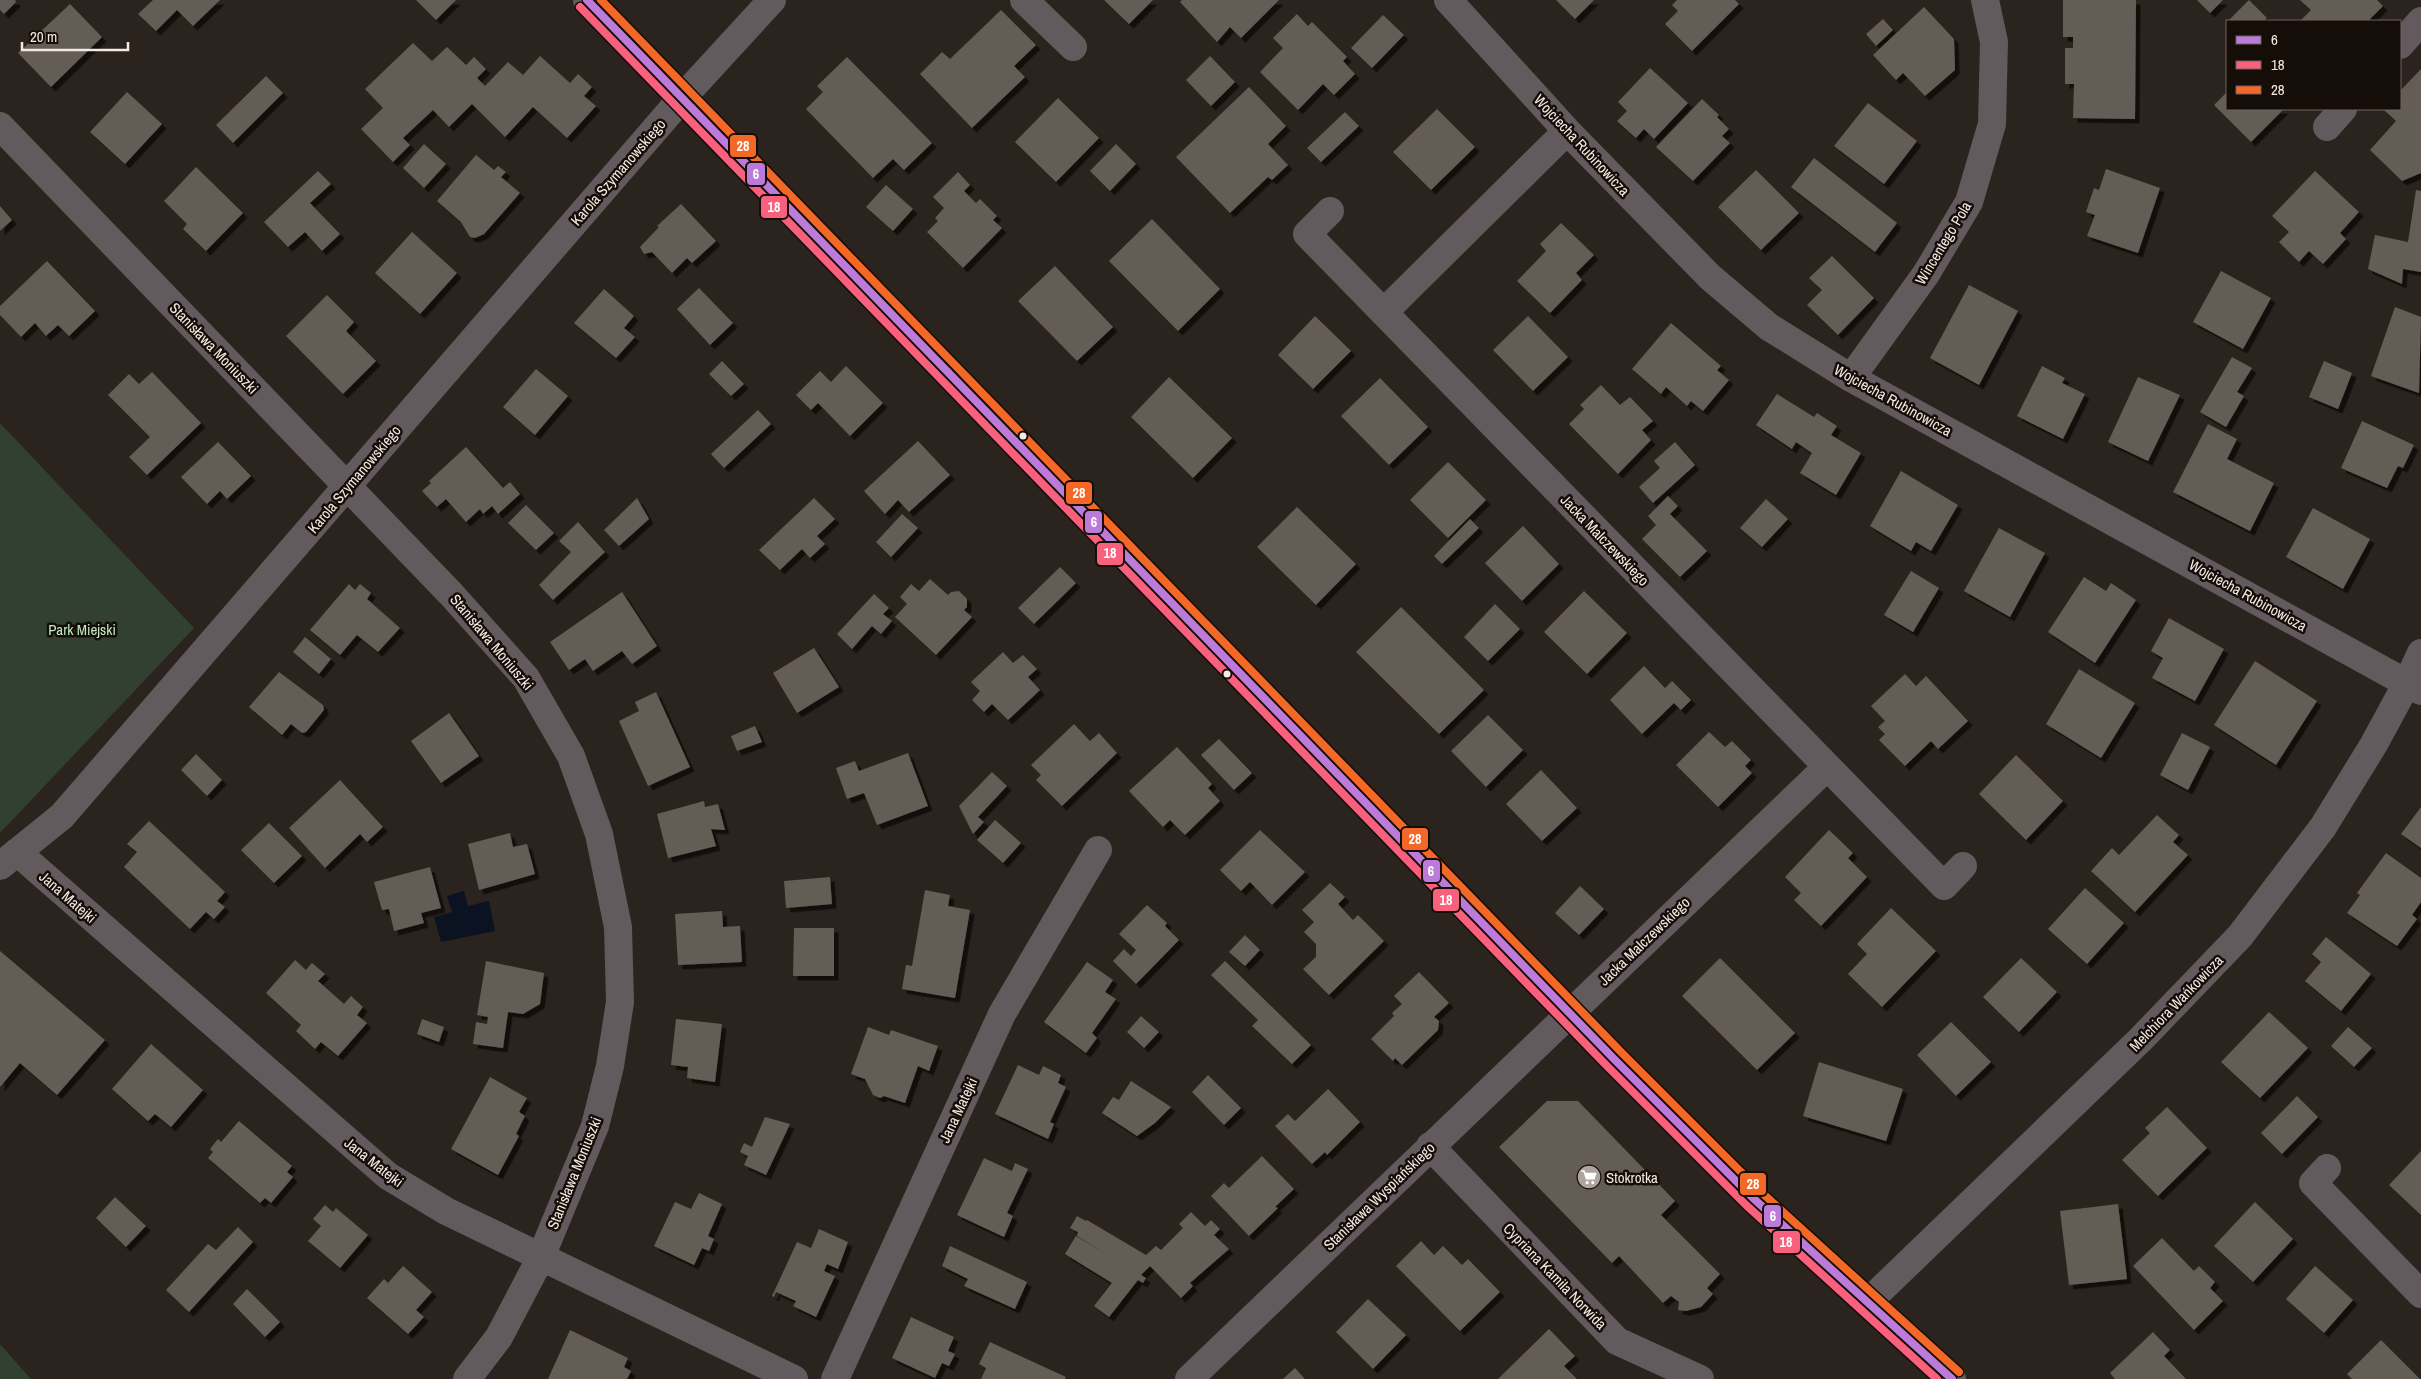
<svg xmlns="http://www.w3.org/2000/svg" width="2421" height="1379" viewBox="0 0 2421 1379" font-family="'Archivo Narrow',sans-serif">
<defs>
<filter id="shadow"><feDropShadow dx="4.5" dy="4.5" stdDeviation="0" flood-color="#0009"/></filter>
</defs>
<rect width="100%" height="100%" fill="#2b231d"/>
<path fill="#314030" d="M0 423 194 628 0 833Z
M0 1344 31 1379H0Z"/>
<path fill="#0b1322" d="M464 891 468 906 489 901 495 931 441 942 434 917 452 912 447 896Z"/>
<path fill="#645d57" filter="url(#shadow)" d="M0 0H15L16 2 4 14 0 10Z
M153 0H220L193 26 177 10 156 31 138 14Z
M416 0H456L436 20Z
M1104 0H1153L1129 24Z
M1182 0H1279L1241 38 1230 27 1217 42 1180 2Z
M1556 0H1594L1575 19Z
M1677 0H1735L1739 4 1692 51 1665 24 1678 11 1672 5Z
M2063 0H2136L2135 119 2073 118 2074 84H2065V48H2073V37H2063Z
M2197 0H2223L2210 13Z
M2249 0 2267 18 2263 21H2228Z
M2300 0H2377L2383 6 2368 21H2300L2311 10Z
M70 4 102 37 51 87 18 53Z
M1924 7 1954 39 1955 70 1925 96 1903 73 1896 80 1873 55Z
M1001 10 1036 45 1014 66 1025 77 972 128 920 74 942 52 950 59Z
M1297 14 1308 26 1312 22 1347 57 1343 61 1355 74 1334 95 1323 84 1298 110 1260 72 1283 48 1273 38Z
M1383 15 1404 35 1372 68 1351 48Z
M1883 19 1893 30 1876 46 1866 34Z
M413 43 432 61 447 47 466 65 474 57 486 69 477 78 485 86 508 62 523 75 540 56 570 83 578 74 592 87 584 96 596 106 567 138 533 107 505 137 472 104 449 127 433 110 403 138 410 145 393 162 361 129 383 108 365 89Z
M1210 56 1235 82 1211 106 1186 80Z
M847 57 932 143 904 170 893 159 873 178 806 109 823 92 817 86Z
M1650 68 1688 103 1654 139 1644 129 1636 138 1617 121 1627 111 1618 102Z
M2421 69V173L2402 181 2370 150 2396 121 2383 109H2400V91Z
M266 76 283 93 233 143 216 125Z
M1249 87 1286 126 1268 144 1288 165 1272 180 1268 177 1230 213 1176 157Z
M127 92 162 124 125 164 90 132Z
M2227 92V109H2284L2251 142 2214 105Z
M1058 98 1099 138 1056 182 1015 142Z
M1702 99 1719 115 1717 117 1729 129 1722 136 1730 143 1693 181 1656 147Z
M1868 103 1917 141 1884 184 1834 146Z
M1437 109 1475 147 1431 190 1393 152Z
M1345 112 1359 126 1321 162 1307 148Z
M424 144 446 164 424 188 403 168Z
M1116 144 1136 164 1110 191 1090 171Z
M476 155 494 170 498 166 506 172 501 177 520 193 484 234 475 238 470 237 461 222 437 201Z
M1814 158 1897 223 1875 252 1791 187Z
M196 167 243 213 206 251 183 229 187 224 164 201Z
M2106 169 2160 188 2138 253 2087 236 2095 215 2086 212 2094 188 2099 190Z
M1756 170 1799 213 1761 250 1718 207Z
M318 171 331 184 310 203 340 234 322 251 305 232 288 247 264 222Z
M2315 171 2359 212 2340 233 2346 239 2323 264 2309 251 2299 262 2279 242 2289 232 2272 216Z
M958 172 970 185 964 191 976 203 980 199 997 216 993 220 1002 228 963 268 927 232 938 221 935 218 944 208 933 197Z
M886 185 913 209 893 231 866 207Z
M2416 190 2421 191V272L2403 269 2402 284 2368 269 2375 235 2408 242Z
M681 204 716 241 692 263 687 258 672 273 652 252 644 254 640 247 659 227 657 226Z
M0 206 12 220 0 231Z
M1152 219 1220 289 1178 331 1109 261Z
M1561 223 1594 255 1576 273 1582 280 1550 313 1517 281 1546 251 1540 244Z
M412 232 457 273 420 314 375 273Z
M1832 256 1874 298 1838 335 1807 305 1822 290 1809 278Z
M47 261 95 311 69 336 58 325 46 336 35 323 21 337 0 315V306Z
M1055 266 1113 327 1077 361 1018 301Z
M2221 271 2271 298 2243 349 2193 322Z
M1969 285 2018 311 1979 385 1930 358Z
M699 288 733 323 710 345 677 309Z
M604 289 634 316 624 328 635 337 616 358 574 323Z
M327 295 354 322 346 331 376 361 343 394 286 336Z
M2395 307 2421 317 2419 393 2371 376Z
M1315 316 1351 351 1313 389 1278 355Z
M1528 316 1568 357 1533 391 1493 350Z
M1671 323 1721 366 1717 370 1729 380 1703 411 1691 401 1687 406 1666 387 1661 394 1632 369Z
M2232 357 2252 368 2237 392 2244 396 2226 427 2200 412Z
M722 361 744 384 731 396 709 374Z
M2324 361 2352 373 2338 409 2309 397Z
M846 366 883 403 850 436 818 403 811 410 796 395 820 371 831 382Z
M2042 366 2065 378 2062 383 2085 394 2063 439 2017 416Z
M536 369 568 396 535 435 503 407Z
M152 372 201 423 147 475 129 457 150 437 108 395 129 374 139 384Z
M1169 377 1232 438 1193 478 1131 417Z
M2138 377 2180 395 2148 461 2108 442Z
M1380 378 1428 427 1389 465 1341 416Z
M1601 385 1620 405 1630 397 1653 421 1642 430 1651 440 1618 474 1569 424 1584 409 1580 405Z
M1777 394 1814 417 1817 413 1837 426 1831 435 1861 453 1836 495 1800 473 1812 453 1796 442 1792 449 1756 425Z
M758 410 771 424 724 468 711 454Z
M2362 421 2414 445 2403 468 2398 466 2387 488 2341 468Z
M2208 424 2237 439 2227 459 2274 483 2250 531 2173 492Z
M918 441 950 475 909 512 898 500 885 514 864 491Z
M218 442 251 476 227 499 220 491 207 504 181 477Z
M1675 442 1695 465 1653 503 1639 487 1660 468 1654 461Z
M466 447 503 488 510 482 520 494 498 514 492 506 483 514 480 509 466 522 446 499 437 507 422 491 431 483 429 481Z
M1448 462 1486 500 1448 538 1410 500Z
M1901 471 1958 505 1931 551 1916 542 1911 551 1870 526Z
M1668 496 1678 506 1670 514 1707 551 1680 577 1642 539 1656 525 1648 516Z
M637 498 649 519 619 546 604 530Z
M814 498 835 519 817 536 825 544 810 558 802 549 780 570 759 550Z
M1766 499 1788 519 1762 547 1740 528Z
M526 505 554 533 536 550 508 523Z
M1297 507 1356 564 1316 605 1257 547Z
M2313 508 2370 539 2343 589 2286 557Z
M902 514 918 528 891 557 876 542Z
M1470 519 1479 528 1442 564 1434 556Z
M578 522 605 552 553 600 539 585 571 552 559 541Z
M1523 526 1559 564 1522 601 1485 563Z
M1999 528 2045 553 2010 617 1964 591Z
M1060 567 1076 583 1034 624 1018 608Z
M1911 571 1939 588 1913 632 1884 615Z
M2084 577 2106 591 2111 583 2136 600 2095 663 2048 632Z
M930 579 948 595 951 592 959 591 967 599V607L964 610 972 617 936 655 895 617 907 604 900 597 911 584 919 591Z
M349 584 355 590 360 584 371 593 367 599 400 628 378 652 357 635 340 655 310 630Z
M1584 591 1627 633 1587 674 1544 632Z
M622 592 657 646 632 664 622 651 593 671 585 659 569 670 550 642Z
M874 594 889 608 883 614 892 621 881 634 872 626 852 649 837 634Z
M1495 604 1520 629 1488 661 1464 637Z
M1401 607 1484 690 1439 734 1356 652Z
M2169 618 2224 649 2195 701 2152 678 2163 658 2151 651Z
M305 637 331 659 319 674 293 652Z
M814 648 839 687 797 713 773 673Z
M1003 652 1013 663 1023 655 1037 669 1028 677 1040 690 1008 720 992 704 984 712 972 700 980 691 971 682Z
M2255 661 2317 701 2276 765 2214 725Z
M1644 666 1665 688 1672 681 1691 700 1681 710 1674 703 1642 734 1610 700Z
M2079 669 2135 703 2101 758 2046 724Z
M279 672 323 705 324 710 306 732 302 733 291 724 282 735 249 707Z
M1905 674 1916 686 1926 676 1968 721 1938 749 1931 741 1905 766 1879 740 1885 734 1878 727 1885 721 1871 706Z
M656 692 690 767 648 786 619 721 639 711 635 702Z
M449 713 479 756 441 783 411 741Z
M1488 715 1523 750 1486 787 1451 751Z
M1074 724 1090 741 1099 733 1117 753 1062 806 1036 780 1041 775 1031 765Z
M755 726 762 742 737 751 731 736Z
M1709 732 1725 747 1732 741 1751 760 1745 766 1752 773 1718 807 1676 765Z
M2182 733 2210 747 2188 790 2160 775Z
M1219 739 1252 773 1234 790 1201 755Z
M1177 747 1212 784 1208 788 1220 801 1185 835 1170 820 1163 827 1129 791Z
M908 753 928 806 877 825 864 793 847 799 836 768 855 761 859 771Z
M196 754 222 780 207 796 181 770Z
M2016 755 2063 801 2026 840 1979 794Z
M1541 770 1577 808 1542 841 1506 804Z
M992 772 1007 786 978 817 984 822 973 834 959 806Z
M340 780 383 827 367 842 360 834 325 868 289 828Z
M704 801 705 807 718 804 725 830 711 829 716 846 668 858 657 814Z
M2421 807V848L2401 834Z
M2157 815 2179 835 2173 842 2188 855 2135 912 2091 871 2112 848 2119 855Z
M995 820 1021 843 1003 863 977 840Z
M149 821 225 892 217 901 225 907 214 919 206 912 190 929 124 867 137 852 127 844Z
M269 823 302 856 274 883 241 850Z
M1260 830 1305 872 1272 905 1250 882 1241 891 1220 870Z
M1829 830 1853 853 1848 858 1867 877 1821 926 1794 900 1801 893 1785 877Z
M510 833 513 847 527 844 535 874 479 890 468 844Z
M2386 853 2421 878V902L2412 915 2417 919 2397 946 2347 913 2360 895 2357 893Z
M430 867 441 908 421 913 424 923 394 931 389 909 382 910 374 882Z
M830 877 832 904 786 908 784 881Z
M1330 883 1345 897 1338 904 1353 920 1358 915 1384 941 1329 995 1303 969 1316 957V944L1304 932 1314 922 1302 910Z
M1580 886 1604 909 1579 935 1555 913Z
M2085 888 2124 923 2087 964 2048 929Z
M925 890 950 895 948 906 970 910 955 998 902 989 906 965 912 966Z
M1147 905 1167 923 1165 926 1179 940 1136 984 1113 961 1124 949 1131 956 1136 950 1119 934Z
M1891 908 1936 951 1882 1007 1848 974 1867 954 1857 944Z
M722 911 723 927 740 926 742 962 678 965 675 914Z
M794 928H834V976H793Z
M1245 935 1260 950 1245 966 1229 952Z
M2326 937 2371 974 2341 1011 2305 981 2321 962 2312 954Z
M0 951 105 1040 57 1095 20 1063 0 1087Z
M1720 958 1795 1033 1757 1070 1682 996Z
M2021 958 2057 992 2019 1032 1983 997Z
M295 960 306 970 312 963 325 974 318 981 344 1004 351 996 363 1007 357 1015 367 1023 338 1056 321 1042 315 1049 296 1031 301 1025 266 993Z
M486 961 544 973 540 1004 523 1014 508 1012 503 1048 473 1044 476 1022 487 1024 488 1017 477 1015Z
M1225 961 1311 1045 1292 1064 1252 1026 1258 1020 1256 1018 1211 975Z
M1087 962 1113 980 1105 992 1116 999 1092 1033 1097 1038 1086 1053 1044 1022Z
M1419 972 1449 1003 1434 1017 1439 1021 1438 1030 1402 1065 1395 1058 1393 1061 1371 1039 1394 1016 1392 1013 1402 1004 1394 996Z
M2269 1012 2308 1048 2260 1098 2221 1062Z
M1141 1016 1159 1032 1144 1048 1127 1032Z
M422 1019 444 1027 439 1042 417 1034Z
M676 1019 722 1024 715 1082 687 1078 688 1067 671 1065Z
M1951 1022 1991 1062 1956 1096 1917 1055Z
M868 1027 889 1035 891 1030 938 1046 929 1071 918 1066 905 1103 884 1096 880 1098 873 1095 865 1079 851 1074Z
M2348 1027 2372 1048 2354 1067 2331 1046Z
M151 1044 203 1090 171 1127 155 1114 148 1121 112 1089Z
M1819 1062 1903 1089 1886 1141 1803 1116Z
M1018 1065 1039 1075 1043 1066 1061 1075 1058 1083 1066 1087 1050 1122 1054 1124 1048 1139 995 1114Z
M1208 1075 1241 1108 1224 1125 1192 1092Z
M490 1077 527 1098 519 1112 525 1116 516 1134 519 1136 498 1175 451 1149Z
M1131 1081 1171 1107 1155 1123 1137 1136 1102 1113 1113 1097 1119 1100Z
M1328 1089 1360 1122 1327 1155 1325 1152 1312 1164 1275 1126 1288 1114 1295 1121Z
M2297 1096 2318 1117 2282 1154 2261 1133Z
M1547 1101H1578L1675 1201 1661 1215 1720 1274 1707 1288 1713 1294 1701 1307 1686 1311 1678 1310 1679 1302 1671 1296 1663 1303 1619 1256 1612 1263 1499 1147Z
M2167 1107 2207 1148 2158 1196 2122 1160 2150 1133 2145 1128Z
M765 1117 790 1124 766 1175 744 1165 748 1156 740 1152 744 1143 752 1147Z
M239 1121 292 1166 287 1172 293 1177 271 1203 265 1198 260 1203 208 1158 213 1152 210 1149 218 1139 221 1142Z
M2421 1151V1215L2389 1185Z
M1262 1156 1294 1189 1275 1207 1278 1208 1249 1236 1211 1196 1224 1183 1229 1188Z
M984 1158 1012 1171 1015 1163 1028 1169 1007 1213 1013 1216 1004 1237 957 1215Z
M699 1193 722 1204 708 1236 714 1239 709 1251 702 1248 694 1265 654 1246 675 1202 691 1209Z
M115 1197 146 1226 126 1247 96 1218Z
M2255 1202 2293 1239 2253 1282 2214 1246Z
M2118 1204 2127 1279 2069 1285 2060 1211Z
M325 1205 333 1212 336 1208 368 1235 340 1268 308 1241 321 1226 313 1219Z
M1191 1212 1205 1226 1211 1220 1220 1229 1214 1235 1229 1249 1190 1283 1193 1286 1181 1298 1150 1266 1141 1275 1146 1278 1143 1283 1138 1280 1109 1317 1094 1306 1112 1283 1065 1254 1076 1236 1108 1255 1077 1236 1078 1232 1070 1228 1077 1216 1086 1221 1087 1220 1146 1255 1156 1246 1161 1250 1183 1228 1179 1224Z
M238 1227 253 1242 189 1312 166 1290 208 1244 216 1250Z
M819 1229 848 1242 838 1269 827 1264 824 1271 835 1276 816 1317 793 1306 796 1301 776 1292 774 1297 772 1296 797 1242 811 1248Z
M2162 1238 2194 1271 2199 1266 2215 1282 2210 1288 2223 1301 2194 1330 2133 1266Z
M1421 1241 1434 1255 1443 1246 1462 1265 1468 1259 1500 1292 1460 1331 1396 1266Z
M950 1246 1027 1282 1015 1309 964 1286 968 1279 942 1266Z
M403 1266 432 1292 416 1310 424 1317 408 1334 367 1298 384 1279 388 1283Z
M2315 1266 2353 1300 2324 1333 2286 1299Z
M247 1289 280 1322 265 1337 233 1304Z
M1368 1299 1406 1335 1373 1369 1336 1332Z
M911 1317 954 1337 948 1351 955 1354 949 1366 942 1363 935 1378 892 1358Z
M1549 1329 1575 1356 1564 1366 1577 1379H1498Z
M570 1330 628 1358 624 1367 631 1371 627 1379H548Z
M2153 1332 2170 1350 2164 1356 2186 1379H2115L2110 1373Z
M2381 1340 2420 1379H2352L2347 1374Z
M990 1342 1066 1377 1065 1379H981L986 1368 979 1364Z
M1295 1368 1305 1379H1283Z"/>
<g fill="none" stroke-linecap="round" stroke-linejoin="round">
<path stroke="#625a5d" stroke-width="28" d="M587 0 1615 1060 1753 1198 1952 1379
M1024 0 1073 47
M1448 0 1567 131 1710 277 1769 327 1851 378 2421 691
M2400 45 2421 21
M0 126 451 594 526 678 571 756 599 834 618 927 620 1002 610 1066 595 1126 541 1257 499 1337 467 1379
M2327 127 2343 109
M1330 211 1307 234 1944 886 1963 866
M1384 312 1567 131
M1851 378 1926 274 1969 202 1992 124 1994 42 1985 0
M17 852 388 1176 446 1211 794 1379
M0 866 62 816 682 98 772 0
M1430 1146 1617 1341 1700 1379
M2327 1168 2313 1183 2421 1294
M1868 1302 2141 1039 2240 936 2323 827 2374 744 2407 683 2421 653
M835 1379 1002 1014 1098 850
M1189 1379 1827 767"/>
<g stroke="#140d08" stroke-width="11">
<path id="bus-1" d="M587 0 1615 1060 1753 1198 1952 1379"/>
</g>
<g stroke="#140d08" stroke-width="11">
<path id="bus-2" d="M580 7 1608 1067 1746 1205 1937 1379"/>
</g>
<g stroke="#140d08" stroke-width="11">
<path id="bus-3" d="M601 0 1622 1053 1760 1191 1959 1372"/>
</g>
<use href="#bus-1" stroke="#bd7bd9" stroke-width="8"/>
<use href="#bus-2" stroke="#f8607d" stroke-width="8"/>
<use href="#bus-3" stroke="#f36827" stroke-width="8"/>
</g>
<defs>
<g id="supermarket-disc" transform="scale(1.25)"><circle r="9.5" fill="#aea49d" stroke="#140d08"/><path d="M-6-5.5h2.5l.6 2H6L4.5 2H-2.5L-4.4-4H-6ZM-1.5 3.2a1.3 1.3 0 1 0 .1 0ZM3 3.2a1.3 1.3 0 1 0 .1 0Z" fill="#fff"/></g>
</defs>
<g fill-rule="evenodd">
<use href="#supermarket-disc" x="1589" y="1177"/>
</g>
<g fill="#f4eae2" stroke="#140d08" stroke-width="2">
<circle cx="1023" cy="436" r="4.5"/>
<circle cx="1227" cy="674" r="4.5"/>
</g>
<g text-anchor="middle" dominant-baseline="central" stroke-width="5" stroke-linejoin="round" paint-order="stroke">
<g font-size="15" fill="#f4eae2" stroke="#140d08">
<text transform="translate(1582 145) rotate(47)">Wojciecha Rubinowicza</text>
<text transform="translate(618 172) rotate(-49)">Karola Szymanowskiego</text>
<text transform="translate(1943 243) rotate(-59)">Wincentego Pola</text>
<text transform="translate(214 348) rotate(46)">Stanisława Moniuszki</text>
<text transform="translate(1893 400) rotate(29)">Wojciecha Rubinowicza</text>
<text transform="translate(354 479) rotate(-50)">Karola Szymanowskiego</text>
<text transform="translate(1605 540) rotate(46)">Jacka Malczewskiego</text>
<text transform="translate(2248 595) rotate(29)">Wojciecha Rubinowicza</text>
<text transform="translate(492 642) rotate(50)">Stanisława Moniuszki</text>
<text transform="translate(68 897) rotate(41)">Jana Matejki</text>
<text transform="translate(1644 941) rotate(-44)">Jacka Malczewskiego</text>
<text transform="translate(2176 1003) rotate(-46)">Melchiora Wańkowicza</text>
<text transform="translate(958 1110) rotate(-65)">Jana Matejki</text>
<text transform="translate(374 1162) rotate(38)">Jana Matejki</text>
<text transform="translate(574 1173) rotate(-68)">Stanisława Moniuszki</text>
<text transform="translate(1379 1196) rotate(-44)">Stanisława Wyspiańskiego</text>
<text transform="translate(1555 1276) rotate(46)">Cypriana Kamila Norwida</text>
</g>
<g font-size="15" fill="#bee9c1" stroke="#140d08">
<text x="82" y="629">Park Miejski</text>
</g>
<g font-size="15" fill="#f4eae2" stroke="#140d08" text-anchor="start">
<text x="1606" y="1177">Stokrotka</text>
</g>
</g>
<g stroke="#140d08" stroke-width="2">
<rect x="729" y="134" width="28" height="24" rx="5" fill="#f36827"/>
<rect x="746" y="162" width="20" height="24" rx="5" fill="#bd7bd9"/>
<rect x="760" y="195" width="28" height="24" rx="5" fill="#f8607d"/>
<rect x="1065" y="481" width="28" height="24" rx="5" fill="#f36827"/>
<rect x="1084" y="510" width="19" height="24" rx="5" fill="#bd7bd9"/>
<rect x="1096" y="542" width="28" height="24" rx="5" fill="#f8607d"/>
<rect x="1401" y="827" width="28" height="24" rx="5" fill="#f36827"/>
<rect x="1422" y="859" width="19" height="24" rx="5" fill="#bd7bd9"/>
<rect x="1432" y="888" width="28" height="24" rx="5" fill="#f8607d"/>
<rect x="1739" y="1172" width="28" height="24" rx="5" fill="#f36827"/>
<rect x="1763" y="1204" width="19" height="24" rx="5" fill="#bd7bd9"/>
<rect x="1772" y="1230" width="29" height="24" rx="5" fill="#f8607d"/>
</g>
<g font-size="14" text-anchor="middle" font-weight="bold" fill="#fff">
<text x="743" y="151">28</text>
<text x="756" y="179">6</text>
<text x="774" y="212">18</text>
<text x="1079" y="498">28</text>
<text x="1094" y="527">6</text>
<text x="1110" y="558">18</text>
<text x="1415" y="844">28</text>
<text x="1431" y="876">6</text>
<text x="1446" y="905">18</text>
<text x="1753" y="1189">28</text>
<text x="1773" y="1221">6</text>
<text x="1786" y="1247">18</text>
</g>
<rect x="2226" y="20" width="175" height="90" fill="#140d08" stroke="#6e655f"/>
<rect x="2236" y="36" width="25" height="8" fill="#bd7bd9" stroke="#6e655f"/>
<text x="2271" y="45" font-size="15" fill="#f4eae2">6</text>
<rect x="2236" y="61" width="25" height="8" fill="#f8607d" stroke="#6e655f"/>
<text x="2271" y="70" font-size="15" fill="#f4eae2">18</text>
<rect x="2236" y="86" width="25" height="8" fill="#f36827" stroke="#6e655f"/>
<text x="2271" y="95" font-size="15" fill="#f4eae2">28</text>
<path d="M22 42v8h106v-8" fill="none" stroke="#f4eae2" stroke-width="2.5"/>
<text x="30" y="42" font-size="15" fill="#f4eae2" stroke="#140d08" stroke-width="4" paint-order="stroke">20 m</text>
</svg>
